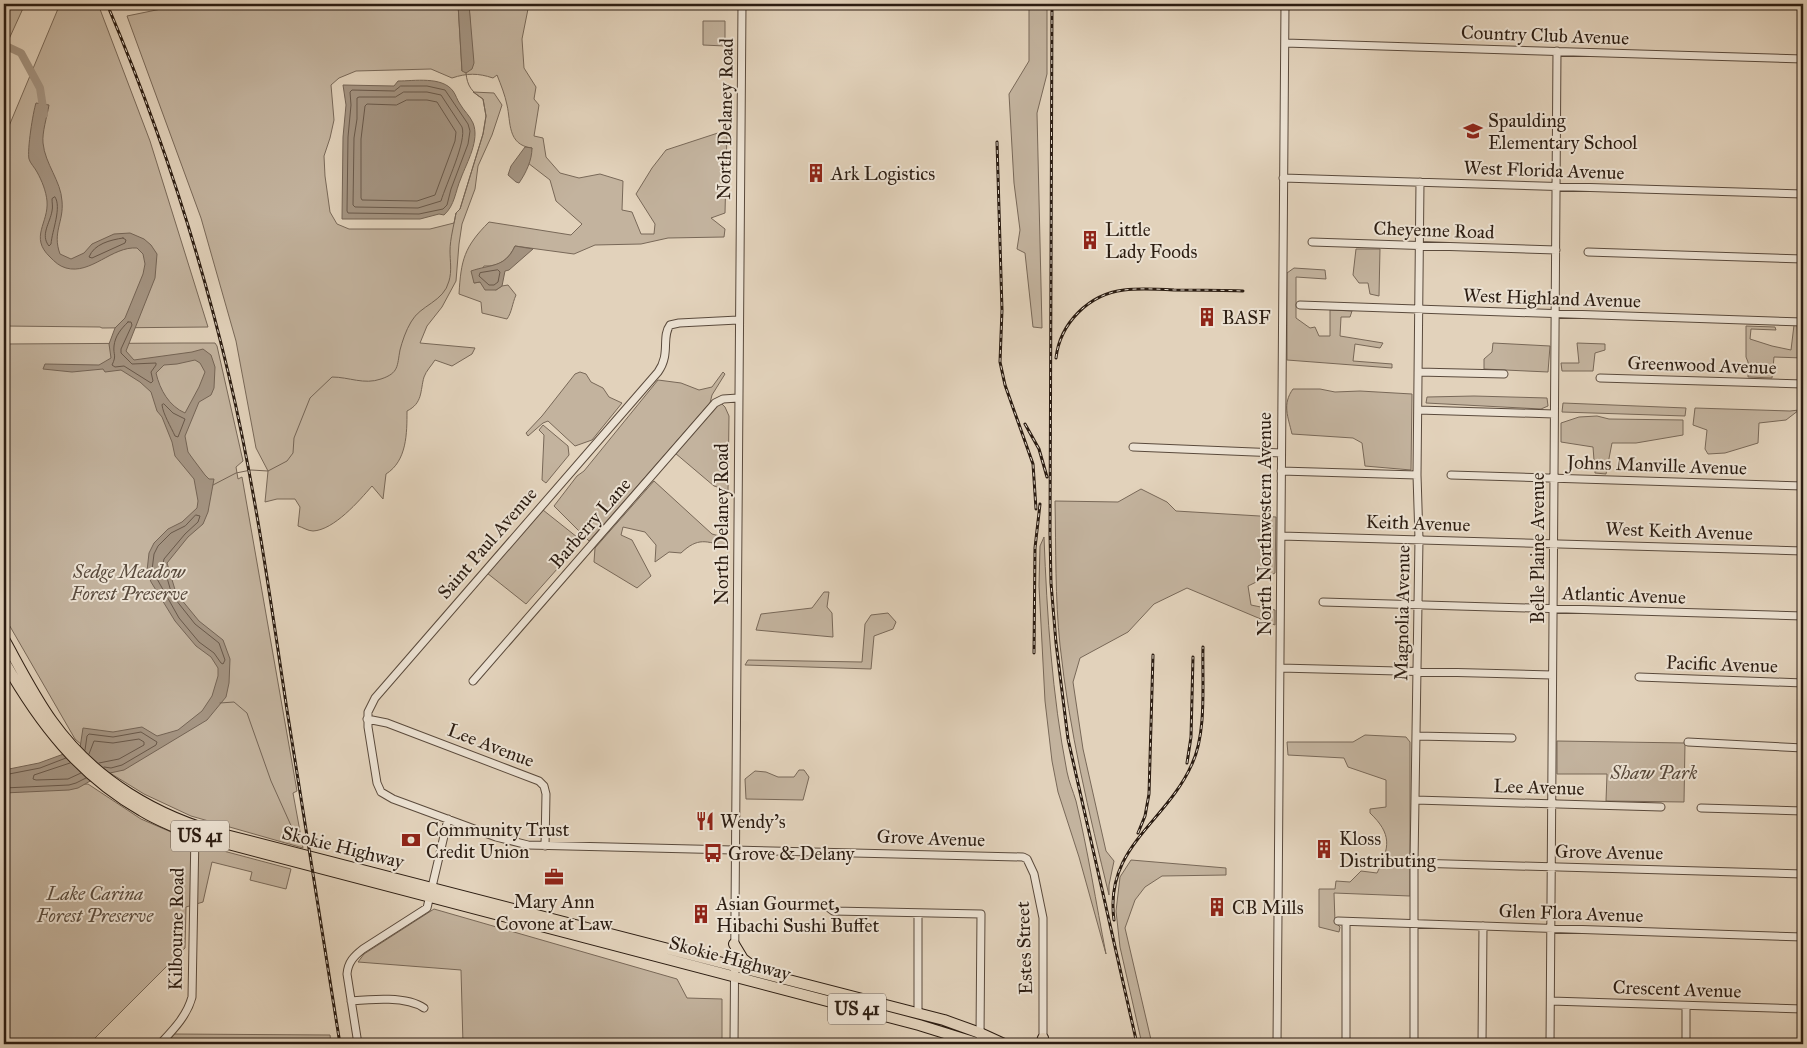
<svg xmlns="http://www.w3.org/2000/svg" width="1807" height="1048" viewBox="0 0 1807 1048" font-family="'IM FELL Great Primer',serif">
<rect width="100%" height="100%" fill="#e2d2bb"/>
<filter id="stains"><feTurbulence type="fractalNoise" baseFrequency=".004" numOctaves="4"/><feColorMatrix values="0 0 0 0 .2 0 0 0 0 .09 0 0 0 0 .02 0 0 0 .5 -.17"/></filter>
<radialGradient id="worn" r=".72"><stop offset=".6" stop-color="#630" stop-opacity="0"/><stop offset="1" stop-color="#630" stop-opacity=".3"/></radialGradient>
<path fill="#c3b39e" stroke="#786858" d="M4 4H25L4 50Z
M60 4H98L150 141 208 327 102 328 100 327 4 326V138Z
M170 4H458L462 71 470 21 469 4H529L522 39 524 68 536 87 534 99 539 105 534 136 543 138 546 157 560 173 579 178 600 174 623 181 622 210 632 212 641 234H654L655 224 636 194 652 168 666 150 727 130 725 213 711 218 725 229 724 237 668 238 641 244 595 245 574 254 515 246C509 259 499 267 484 266L474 283 480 282 496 290 502 286 508 285 516 295C512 304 512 312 507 319L482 313 481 302 459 294C461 260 464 247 489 222L571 235 582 224 556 201 550 180 528 163 532 148C507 145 511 122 507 105 505 95 501 85 497 75L493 78C478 73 467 73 452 78L431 69 356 71 339 78 331 85 334 120 330 138 324 156 325 176 330 212 337 224 349 229H430L454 223 456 213 460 209 483 134 486 116 483 99 473 92 494 93 502 105 492 135 478 166 475 189 462 224 459 244 456 281 442 307 427 326 420 343 475 348 472 354 452 366 435 360C432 365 426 371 424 377 420 391 423 403 407 411 407 433 407 461 386 474L383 499 372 486C359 501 334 530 313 531 308 531 302 527 298 526L300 507 295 499H277L265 502 268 471 256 448 236 341 201 218 127 16 166 8Z
M1029 4H1047V74L1037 113 1042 328 1033 327 1025 253 1017 249 1020 230 1014 183 1009 94 1029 61Z
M703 21H725V46L703 45Z
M1356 249H1380L1379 296 1370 294 1368 283H1359L1353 275Z
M1294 268 1325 270 1326 279 1296 277V318L1310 328 1315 327 1319 336H1330V310L1352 311 1350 317H1341L1340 336 1383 343 1380 348 1355 344 1353 361 1392 364V368L1287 360V273Z
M1797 324 1798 347 1803 348V358L1774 357 1772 378 1748 377V362L1746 357V326L1775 327 1776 330 1751 329 1750 339 1772 346 1791 350 1794 325Z
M183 343H215L217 346 243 461 236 467 238 479 242 477 297 791 293 793 303 848 191 816 144 794 110 773 113 772 75 739 4 616V344Z
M1493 343 1550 346 1548 372 1484 369V359L1492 352Z
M1577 343 1605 344V350L1595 353 1593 371H1562L1561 363H1579Z
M580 372 586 374 591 382 603 388 609 397 622 403 592 440 575 446 548 421 543 423 528 436 526 433 542 416 575 374Z
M723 372 725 374 712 395 710 403 589 541 554 506 577 476 584 471 658 380 681 383 699 390 712 387Z
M1293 389H1320L1335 392 1360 391 1412 394 1411 470 1365 466 1362 443 1353 438 1292 434C1288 417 1282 404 1293 389Z
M1474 396 1547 398 1548 406 1541 409 1426 403 1427 397Z
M721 403 725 407 729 416 728 490 714 486 675 453 711 411Z
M1563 403 1686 408 1685 416 1562 412Z
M1695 408 1790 411 1799 410 1786 420 1759 423 1758 443 1725 453 1708 454 1705 449 1707 430 1693 425Z
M1597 416 1609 419 1683 420V435L1636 443H1612L1606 474 1595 473 1593 447 1561 442V423L1579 417Z
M543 425 568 446 569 455 546 483 542 480 544 435 539 430Z
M654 481 712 534 727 538V547C706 541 698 537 681 553L669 552 655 562 656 545 645 532 623 527 621 535 632 540 651 576 637 588 594 562 595 548Z
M1141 489 1167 502 1176 511 1276 517 1275 573 1248 586 1251 605 1275 610V625L1187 588 1154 604 1128 632 1080 658 1073 682 1083 749 1106 851 1114 861 1109 885V895C1089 813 1069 730 1060 645 1055 598 1056 549 1055 501L1118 502Z
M543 510 582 541 526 604 487 573Z
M1044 537C1047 615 1052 695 1067 772 1069 782 1073 791 1076 801 1088 851 1096 903 1106 954L1079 857 1058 792 1052 761 1045 701 1039 586 1040 546Z
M824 592H829L827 607 832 613 833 637 756 630 761 614 812 608Z
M888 613 896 622 893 629 874 636 871 669 745 665 748 660 862 662 865 624 871 615Z
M1365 735 1406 737 1410 742V896L1334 893 1335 922 1340 927 1339 932 1319 927V889H1335L1336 881 1350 882 1361 871 1377 873C1390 847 1392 834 1370 813V809L1386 807V780L1348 767 1344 758 1288 755 1287 742H1353Z
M1557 741 1685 743 1684 802 1606 801 1607 774H1557Z
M799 770H804L809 777 803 800 746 799 745 779 755 771 766 772 778 777H794Z
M88 784 141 819 201 845 291 869 286 889 250 880 252 872 212 862 203 902 186 907 185 948 89 1044H4V786Z
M1131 860 1226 868V875L1162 876 1145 887 1135 900 1125 928 1152 1044H1142L1120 947 1116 911 1120 877Z
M434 909 677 979 687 998 722 999V1044H463L461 970 358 962 364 954Z
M174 1034 330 1035 331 1044H165Z"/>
<path fill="#a49482" stroke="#746455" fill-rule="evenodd" d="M458 4H469L474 63 472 69 466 73 462 71Z
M398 81C414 81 442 76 453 91 456 95 457 100 460 104 464 111 470 116 473 123 480 140 467 162 461 178 455 192 455 205 444 215L439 214 420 219H342L343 137 346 105 343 85 394 86Z
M36 103 49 105C47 117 42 132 43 143 45 164 61 181 62 201 64 222 52 232 60 254L71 259 84 253 92 244 114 234 130 233 144 239 151 245 157 254 155 278 126 351 134 360 192 352 203 349 211 355 215 367 214 388 211 395 199 402 185 436 188 452 193 459 205 475 209 479H214L208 512 203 524 188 537 167 563 176 593 199 621 223 640 230 659 229 683 226 697 207 720 124 770 110 773 106 772 78 788 69 790 4 793V770L39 763 80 748 83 728 113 732 142 727 157 736 178 730 202 711 212 696 218 676V668L211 657 196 646 175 621 151 582 147 571 149 553 154 543 168 529 182 522 197 508 198 501 194 479 175 456 172 442 162 417 157 411 151 392 140 382 121 370 105 372 103 369 72 372 43 369 45 364 99 365 111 358 109 344 115 328 125 318 143 274 145 264 143 254 137 248C112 246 91 275 66 268 59 266 55 262 50 257 29 237 49 223 47 201 46 191 42 181 37 172 35 168 30 163 29 159 27 150 33 112 36 103ZM195 360 200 363 205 372 199 387 185 413C169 406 160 390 156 373L164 365 177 364Z
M525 147 532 148C532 160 526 173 519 183L516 182 508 175 511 166Z
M515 246 533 249 509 270 505 271 502 286 496 290H485L480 282 474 283 471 271C491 264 505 268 515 246Z"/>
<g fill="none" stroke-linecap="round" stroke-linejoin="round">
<path stroke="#68584a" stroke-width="1" d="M401 86H427L445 90 468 124 470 131 468 144 451 189 447 205 443 209 419 214 348 213 347 211 348 137 351 105 350 92 352 90 394 91Z
M404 92H427L441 95 462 127C467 141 446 184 441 201L418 208 355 207 353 205 354 138 357 119V98L359 97H395Z
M407 100H427L437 102 456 132 455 141 435 195 417 201 362 200 361 198V139L365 106 367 104 396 105Z
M55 197C62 207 52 231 51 244L49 246C40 235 50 223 52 211 53 207 52 203 52 199Z
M123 238 126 240 125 243 92 258 89 257C94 244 110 240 123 238Z
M498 270 500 272 498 282 494 285H489L479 276 480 273Z
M128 322H131L132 325 121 349V353L132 364 156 363V365L151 372 153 381 151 383 124 366 115 367 112 365C117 355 113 355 114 346 115 336 121 329 128 322Z
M164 404 173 413 185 419 178 437 175 436C171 427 163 414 162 405Z
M196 515 200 516 198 522 185 534 164 559 163 564 172 595 195 624 219 643 225 660 223 664 221 663 214 653 199 642 179 618 152 570 154 554 158 546 171 533 185 526Z
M85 750 87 736 89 734 113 737 141 732 157 742 156 745 122 765 111 768 104 767
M89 754 94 741 113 743 139 739 144 742V745L119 759 99 763
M70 763 34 775 33 779 36 780 68 779 81 773
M4 775 40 768 66 758
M4 788 69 785 76 783 86 778"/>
<path stroke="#746455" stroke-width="1" d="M213 485 236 473 251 470 268 471 287 461 293 453 294 438 310 398 332 377C349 377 364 385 381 379 399 373 397 366 400 350 402 342 406 330 411 322 420 305 444 302 449 281 452 271 450 261 450 251 450 239 454 225 456 213L460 209 483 134 486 116 483 99C472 92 467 86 466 73
M220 703 234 702 247 713 271 781 293 830"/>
<path stroke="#a49482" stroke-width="8" d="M4 45 21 53 40 88 44 114"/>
<g stroke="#5a4a3c" stroke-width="9">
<path id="minor" d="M1285 43 1803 59
M1283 178 1803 194
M1312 242 1556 250
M1588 252 1803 259
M1300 305 1803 322
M738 320 679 323 670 325C661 337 671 354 658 372L375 698 368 712V727L377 783 381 792 393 799 496 837 528 845 1023 857 1027 859 1034 874 1043 918V1038
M1418 372 1504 374
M1600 378 1803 384
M1418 410 1554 414
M1133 447 1281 453
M1281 471 1417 475
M1451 475 1803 486
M1281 536 1803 551
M1323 602 1803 616
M1280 668 1552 675
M1639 677 1803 683
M473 681 715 403 723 399 738 398
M367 719 387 723 539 781 544 786 546 794 545 846
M1416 736 1512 738
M1688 742 1803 748
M1415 800 1661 807
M1701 808 1803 811
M1414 863 1803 874
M829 908 833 911 981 914 980 1036
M918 913V1014
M1338 921 1803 937
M351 1001C372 999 407 996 424 1008
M1551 1001 1803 1009
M160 1044C173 1030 187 1016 192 997L195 832
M358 1044 347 974C348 962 354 956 363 949L427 908 448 819
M734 1044 742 4
M1277 1044 1285 4
M1346 1044V922
M1414 1044V863L1419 539 1417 475 1420 182
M1482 1044 1483 926
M1550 1044 1557 51
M1686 1044V1006"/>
</g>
<g stroke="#2c1d12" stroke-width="12">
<path id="highway" d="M4 639C19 666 34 696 52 721 94 780 157 817 226 835L944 1020 980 1033 1004 1044
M4 661C39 723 79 775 142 811 158 821 177 828 194 835L919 1025 980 1044
M734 944 743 959 756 969
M1041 1044 1043 1038"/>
</g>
<use href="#minor" stroke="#ece2d3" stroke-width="7"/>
<use href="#highway" stroke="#e2d2bb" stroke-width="10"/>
<g stroke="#2c1d12" stroke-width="3">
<path id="rail" d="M107 4C158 124 199 249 229 376 255 486 270 598 287 710 305 821 322 933 340 1044
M1052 4 1050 534 1051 583 1056 643 1068 739 1137 1044
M997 142 1002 310 1000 362 1005 385 1033 464 1036 509
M1056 358C1060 323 1089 294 1124 290 1140 288 1157 289 1174 290 1197 290 1220 290 1243 291
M1025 424 1039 449 1047 477
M1034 653 1035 548 1040 504
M1187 763 1191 737 1193 657
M1138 833 1145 816 1149 794 1153 655
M1114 920C1104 847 1166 823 1192 764 1207 732 1202 682 1203 647"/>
</g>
<use href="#rail" stroke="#ece2d3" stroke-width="1" stroke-dasharray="4" stroke-linecap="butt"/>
</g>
<defs>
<g id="school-bare" transform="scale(1.5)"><path d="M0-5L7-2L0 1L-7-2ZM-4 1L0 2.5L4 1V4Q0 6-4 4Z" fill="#8f2418" stroke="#ece2d3" stroke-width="2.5" paint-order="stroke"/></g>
<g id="building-bare" transform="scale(1.5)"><path d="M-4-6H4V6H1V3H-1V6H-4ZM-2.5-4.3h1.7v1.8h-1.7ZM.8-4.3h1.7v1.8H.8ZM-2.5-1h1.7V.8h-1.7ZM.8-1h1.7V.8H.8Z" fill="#8f2418" stroke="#ece2d3" stroke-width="2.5" paint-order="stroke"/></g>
<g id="restaurant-bare" transform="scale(1.5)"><path d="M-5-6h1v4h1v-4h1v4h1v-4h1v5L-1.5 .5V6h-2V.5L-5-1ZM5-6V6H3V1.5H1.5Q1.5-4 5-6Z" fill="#8f2418" stroke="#ece2d3" stroke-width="2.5" paint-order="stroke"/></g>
<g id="bank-bare" transform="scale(1.5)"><path d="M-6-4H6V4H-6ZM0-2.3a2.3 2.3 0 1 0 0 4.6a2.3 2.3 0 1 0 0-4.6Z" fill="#8f2418" stroke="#ece2d3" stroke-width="2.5" paint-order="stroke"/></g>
<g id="bus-bare" transform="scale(1.5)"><path d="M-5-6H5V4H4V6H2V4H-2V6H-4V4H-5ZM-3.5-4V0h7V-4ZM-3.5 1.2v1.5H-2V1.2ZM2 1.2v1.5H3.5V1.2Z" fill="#8f2418" stroke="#ece2d3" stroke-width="2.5" paint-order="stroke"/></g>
<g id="office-bare" transform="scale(1.5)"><path d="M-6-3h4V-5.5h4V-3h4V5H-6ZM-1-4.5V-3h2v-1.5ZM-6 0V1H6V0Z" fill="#8f2418" stroke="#ece2d3" stroke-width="2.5" paint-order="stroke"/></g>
</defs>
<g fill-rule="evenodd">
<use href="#school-bare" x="1473" y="131"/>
<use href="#building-bare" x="816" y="173"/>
<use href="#building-bare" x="1090" y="240"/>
<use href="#building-bare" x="1207" y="317"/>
<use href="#restaurant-bare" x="705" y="821"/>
<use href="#bank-bare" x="411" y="840"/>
<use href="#building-bare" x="1324" y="849"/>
<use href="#bus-bare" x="713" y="853"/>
<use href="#office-bare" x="554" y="877"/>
<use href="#building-bare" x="1217" y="907"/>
<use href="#building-bare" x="701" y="914"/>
</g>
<g text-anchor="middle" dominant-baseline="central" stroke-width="4" stroke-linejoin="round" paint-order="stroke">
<g fill="#ece2d3" stroke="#66584c" stroke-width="1">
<rect x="171" y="820.5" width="58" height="31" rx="4"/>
<rect x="828" y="993.5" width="58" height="31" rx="4"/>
</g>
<g font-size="18" font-weight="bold" fill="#2c1d12">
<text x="200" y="836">US 41</text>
<text x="857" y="1009">US 41</text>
</g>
<g font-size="19" fill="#2c1d12" stroke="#ece2d3">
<text transform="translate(1545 35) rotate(2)">Country Club Avenue</text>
<text transform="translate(725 119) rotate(-89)">North Delaney Road</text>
<text transform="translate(1544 170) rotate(2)">West Florida Avenue</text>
<text transform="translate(1434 230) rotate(2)">Cheyenne Road</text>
<text transform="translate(1552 298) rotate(2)">West Highland Avenue</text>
<text transform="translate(1702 365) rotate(2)">Greenwood Avenue</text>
<text transform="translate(1657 465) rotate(2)">Johns Manville Avenue</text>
<text transform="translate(590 523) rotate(-49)">Barberry Lane</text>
<text transform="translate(1418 523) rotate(2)">Keith Avenue</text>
<text transform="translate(721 524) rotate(-90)">North Delaney Road</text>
<text transform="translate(1264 524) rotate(-90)">North Northwestern Avenue</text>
<text transform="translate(1679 531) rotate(2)">West Keith Avenue</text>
<text transform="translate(487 543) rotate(-49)">Saint Paul Avenue</text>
<text transform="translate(1537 548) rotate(-90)">Belle Plaine Avenue</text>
<text transform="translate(1624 595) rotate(2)">Atlantic Avenue</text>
<text transform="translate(1402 613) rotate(-89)">Magnolia Avenue</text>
<text transform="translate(1722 664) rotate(2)">Pacific Avenue</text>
<text transform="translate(491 745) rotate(21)">Lee Avenue</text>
<text transform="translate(1539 787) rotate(2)">Lee Avenue</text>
<text transform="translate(931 838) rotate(2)">Grove Avenue</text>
<text transform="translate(343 847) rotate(14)">Skokie Highway</text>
<text transform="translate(1609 852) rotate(1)">Grove Avenue</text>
<text transform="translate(1571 913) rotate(2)">Glen Flora Avenue</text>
<text transform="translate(176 929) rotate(-89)">Kilbourne Road</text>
<text transform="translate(1024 948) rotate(-92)">Estes Street</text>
<text transform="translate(730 958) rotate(15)">Skokie Highway</text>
<text transform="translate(1677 989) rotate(2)">Crescent Avenue</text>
</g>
<g font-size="19" fill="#2c1d12" stroke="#ece2d3" text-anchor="start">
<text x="1488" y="120">Spaulding<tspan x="1488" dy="22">Elementary School</tspan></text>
<text x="831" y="173">Ark Logistics</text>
<text x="1105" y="229">Little<tspan x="1105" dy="22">Lady Foods</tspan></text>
<text x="1222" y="317">BASF</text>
<text x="720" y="821">Wendy's</text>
<text x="426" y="829">Community Trust<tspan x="426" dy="22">Credit Union</tspan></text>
<text x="1339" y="838">Kloss<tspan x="1339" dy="22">Distributing</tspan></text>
<text x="728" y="853">Grove &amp; Delany</text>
<text x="554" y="901" text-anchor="middle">Mary Ann<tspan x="554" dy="22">Covone at Law</tspan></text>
<text x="716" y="903">Asian Gourmet,<tspan x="716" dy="22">Hibachi Sushi Buffet</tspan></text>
<text x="1232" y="907">CB Mills</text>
</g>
<g font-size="19" font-style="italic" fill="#594a3c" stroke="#ece2d3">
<text x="129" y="571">Sedge Meadow<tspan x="129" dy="22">Forest Preserve</tspan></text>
<text x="1654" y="772">Shaw Park</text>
<text x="95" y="893">Lake Carina<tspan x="95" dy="22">Forest Preserve</tspan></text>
</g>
</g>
<rect width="1807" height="1048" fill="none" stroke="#e2d2bb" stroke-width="20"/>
<rect x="5" y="5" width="1797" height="1038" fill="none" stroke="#2c1d12" stroke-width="2.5"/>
<rect x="10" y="10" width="1787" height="1028" fill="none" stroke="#2c1d12"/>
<rect width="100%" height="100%" filter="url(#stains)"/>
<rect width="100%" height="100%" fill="url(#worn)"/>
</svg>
